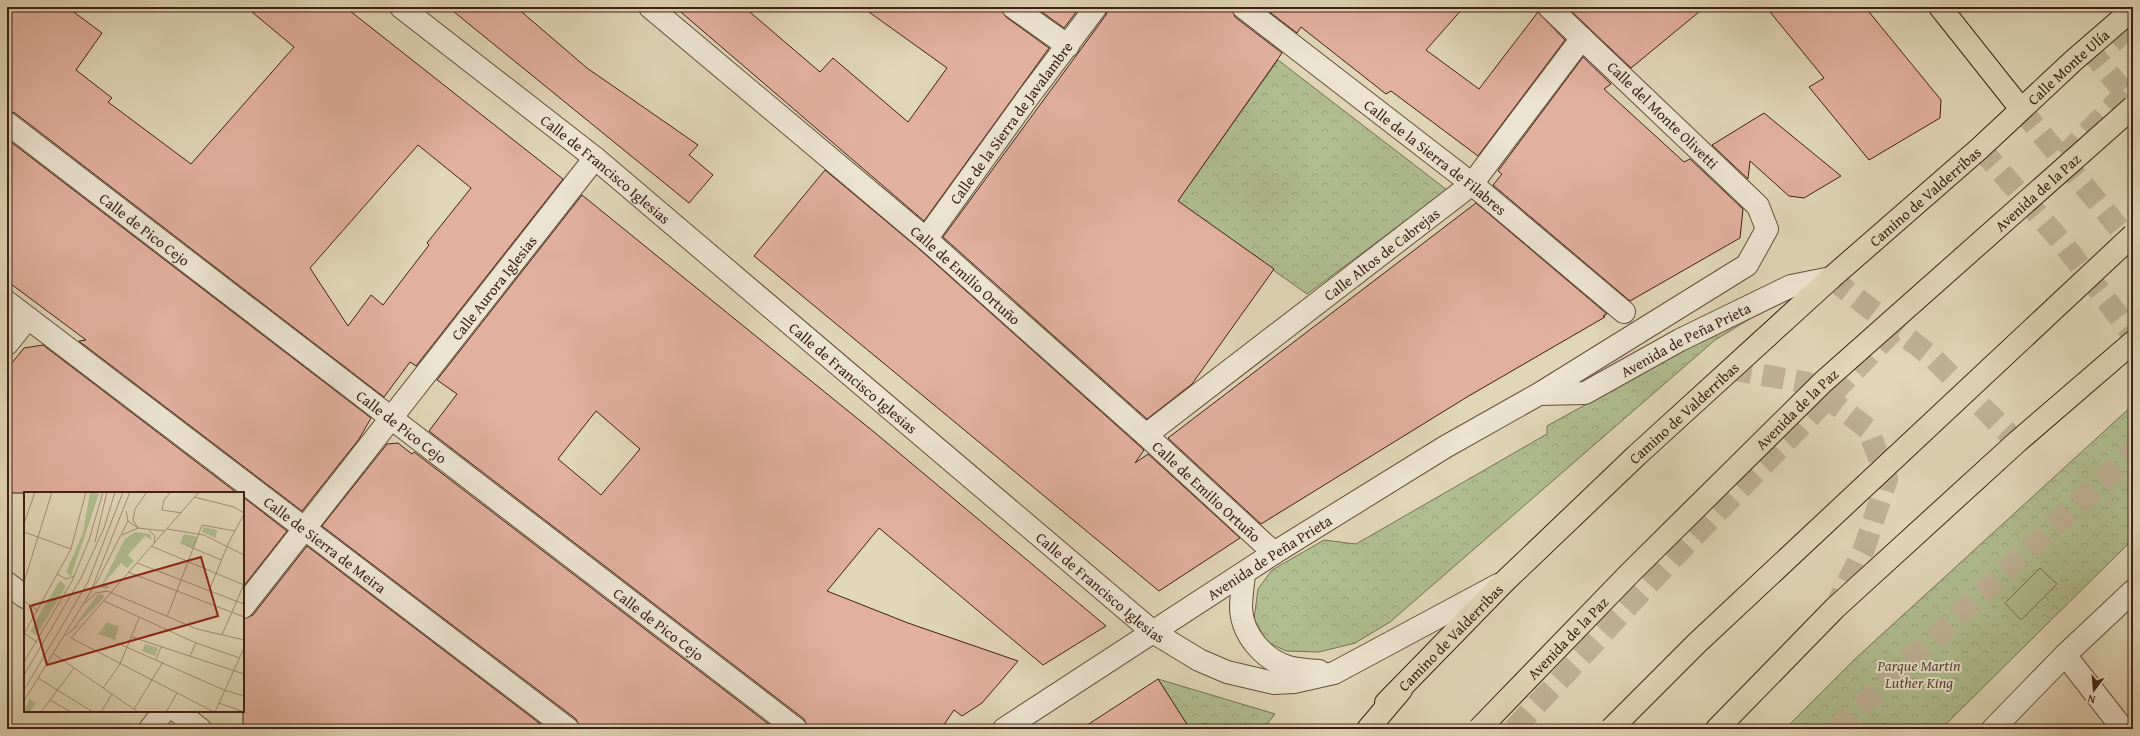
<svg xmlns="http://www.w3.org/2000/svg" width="2140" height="736" viewBox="0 0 2140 736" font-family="'Gentium Book Plus',serif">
<defs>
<pattern id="forest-crowns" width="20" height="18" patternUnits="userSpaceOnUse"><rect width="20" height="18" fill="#b0be92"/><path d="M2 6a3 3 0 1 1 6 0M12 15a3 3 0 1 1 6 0" fill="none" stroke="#98a37d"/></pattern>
</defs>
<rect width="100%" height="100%" fill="#e1d6b8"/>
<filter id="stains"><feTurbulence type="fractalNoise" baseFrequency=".005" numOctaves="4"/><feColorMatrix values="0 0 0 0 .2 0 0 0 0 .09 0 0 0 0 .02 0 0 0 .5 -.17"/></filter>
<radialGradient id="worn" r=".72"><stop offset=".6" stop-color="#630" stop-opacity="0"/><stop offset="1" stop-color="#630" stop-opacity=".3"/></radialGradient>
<path fill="url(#forest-crowns)" stroke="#767053" d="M1278 60 1447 190 1307 294 1177 202Z
M1780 297 1781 300 1715 340 1390 622 1355 643 1319 652 1286 651 1267 642 1254 619 1258 589 1272 570 1324 540 1356 544 1547 434V426Z
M2133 405V539L1941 729H1785L1855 659Z
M1158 679 1275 714 1263 729H1190Z"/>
<path fill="#b0be92" stroke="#767053" d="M2040 568 2057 584 2021 620 2005 603Z"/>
<path fill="#e2b09f" stroke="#3c2114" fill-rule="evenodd" d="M7 7H67L102 33 76 70 112 98 108 102 191 164 294 47 246 7H345L563 179 416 366 410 362 384 397 15 113 7 111ZM418 145 471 188 427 243 429 245 383 305 371 295 348 326 310 268Z
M448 7H516L587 68 698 145 689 155 713 175 689 203Z
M675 7H744L820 72 833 58 908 122 947 68 862 7H1001L1006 17 1049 48 924 221Z
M1035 7H1080L1064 28Z
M1108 7H1231L1235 17 1282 53 1178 201 1274 269 1192 384 1147 419 943 237 1106 15Z
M1263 7H1464L1426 50 1479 89 1538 12 1565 40 1478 156 1391 91 1386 94 1301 27 1297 33Z
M1567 7H1705L1631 68Z
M1766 7H1865L1941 100 1940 118 1869 160 1809 87 1824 78Z
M1583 57 1611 84 1604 89 1684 162 1690 159 1743 209 1740 238 1630 301 1493 185 1502 174 1498 171Z
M1764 113 1841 176 1804 198 1789 196 1750 161 1748 179 1712 145Z
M7 139 371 418 359 439 302 511 79 341 86 340 7 281Z
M825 170 918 248 1144 450 1135 463 1148 454 1240 538 1159 591 754 256Z
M582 195 874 432 1106 626 1043 665 879 528 827 591 908 623 1018 661 982 703 962 716 954 710 941 729H808L804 719 429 431 457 394 437 380ZM596 411 640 449 601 495 558 459Z
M1476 203 1607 314 1603 316 1605 317 1467 397 1261 524 1168 438Z
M43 345 237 493H7V369L24 348Z
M398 443 412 454 414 452 775 729H580L576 719 322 526 387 444Z
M243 497 287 531 243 587Z
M307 546 547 729H243V619L253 615Z
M1158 679 1190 729H1081Z"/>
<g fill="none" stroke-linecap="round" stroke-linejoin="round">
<path stroke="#c0b297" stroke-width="22" stroke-dasharray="22 11" stroke-linecap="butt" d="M2113 27 2133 49
M2088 48 2133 103
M1980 148 2061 241 2133 335
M1831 278 1932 357 2017 442
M1730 369 1808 383 1868 429 1887 479 1864 549 1835 608"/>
<path stroke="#c0b297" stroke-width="22" stroke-dasharray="22 11" stroke-linecap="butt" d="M2021 109 2133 245"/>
<path stroke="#c0b297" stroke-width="22" stroke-dasharray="22 11" stroke-linecap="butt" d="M2064 156 2133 86
M1514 729 1674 557 1893 331
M1836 729 2133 452"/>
<g stroke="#654e3d" stroke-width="24">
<g id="minor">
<path id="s1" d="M401 7 595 158 1153 632 1199 660 1227 672 1274 683 1294 682 1334 673 1498 585"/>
<path id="s2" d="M650 7 926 239 1146 435 1274 553"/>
<path d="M1013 7 1068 46"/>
<path id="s3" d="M1243 7 1472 184 1624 312"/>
<path id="s4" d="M7 123 796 729"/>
<path id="s5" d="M926 239 1029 96 1096 7"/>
<path id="s6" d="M7 302 568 729"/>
<path d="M7 344 28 318"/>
<path id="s7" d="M1540 394 1585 393 1680 340 1791 286 1831 278"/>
<path id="s8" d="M1146 435 1472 184 1582 38"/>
<path d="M1244 574C1243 585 1241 597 1241 608 1242 634 1263 659 1288 667 1298 670 1309 670 1319 671"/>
<path d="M7 583 25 597"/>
<path id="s9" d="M243 607 595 158"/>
<path d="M2065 655 2123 729"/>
<path d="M177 711 200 729"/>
<path d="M150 729 164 711"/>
<path id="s10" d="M1004 729 1274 553 1445 447 1539 394 1747 265 1767 229 1758 206 1549 7"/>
<path d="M1993 729 2065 655 2133 591"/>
</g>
</g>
<g stroke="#3c2114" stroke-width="24">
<g id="major">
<path d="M1940 7 2021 109"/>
<path id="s11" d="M1386 703 1503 583 1637 455 1831 278 1980 148 2073 61 2133 9"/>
<path d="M1717 729 1835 608 2017 442 2133 342"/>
</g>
</g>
<g stroke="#3c2114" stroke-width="24">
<path id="highway" d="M1368 729 1401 690"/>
</g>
<use href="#minor" stroke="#ece4d1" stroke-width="22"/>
<use href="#major" stroke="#e1d6b8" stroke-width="22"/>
<use href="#highway" stroke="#e1d6b8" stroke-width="22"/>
<g stroke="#3c2114" stroke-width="24" stroke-linecap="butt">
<g id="highway-bridge">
<path id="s12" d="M1479 729 1630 573 1823 382 2133 107"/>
<path d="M1611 729 1697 643 2133 235"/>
</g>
</g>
<use href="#highway-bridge" stroke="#e1d6b8" stroke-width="22"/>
</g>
<g text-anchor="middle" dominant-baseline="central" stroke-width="4" stroke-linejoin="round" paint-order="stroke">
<g font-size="15" fill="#3c2114" stroke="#ece4d1">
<text stroke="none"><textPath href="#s11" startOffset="933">Calle Monte Ulía</textPath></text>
<text transform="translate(1663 115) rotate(44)">Calle del Monte Olivetti</text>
<text stroke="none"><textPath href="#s5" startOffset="144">Calle de la Sierra de Javalambre</textPath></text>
<text stroke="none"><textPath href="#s3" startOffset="244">Calle de la Sierra de Filabres</textPath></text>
<text stroke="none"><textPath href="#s1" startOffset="261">Calle de Francisco Iglesias</textPath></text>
<text stroke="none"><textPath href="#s12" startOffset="775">Avenida de la Paz</textPath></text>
<text stroke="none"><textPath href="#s11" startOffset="740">Camino de Valderribas</textPath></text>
<text stroke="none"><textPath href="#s4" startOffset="174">Calle de Pico Cejo</textPath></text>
<text stroke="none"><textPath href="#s8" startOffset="297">Calle Altos de Cabrejas</textPath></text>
<text stroke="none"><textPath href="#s2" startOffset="414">Calle de Emilio Ortuño</textPath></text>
<text stroke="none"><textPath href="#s9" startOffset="406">Calle Aurora Iglesias</textPath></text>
<text stroke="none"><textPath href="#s7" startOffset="159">Avenida de Peña Prieta</textPath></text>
<text stroke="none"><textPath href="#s1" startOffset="585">Calle de Francisco Iglesias</textPath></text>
<text stroke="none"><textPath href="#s12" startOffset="451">Avenida de la Paz</textPath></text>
<text stroke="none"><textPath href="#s11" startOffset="416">Camino de Valderribas</textPath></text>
<text stroke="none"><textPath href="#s4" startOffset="498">Calle de Pico Cejo</textPath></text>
<text stroke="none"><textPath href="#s2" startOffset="738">Calle de Emilio Ortuño</textPath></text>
<text stroke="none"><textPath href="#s6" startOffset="400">Calle de Sierra de Meira</textPath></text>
<text stroke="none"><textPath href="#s10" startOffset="316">Avenida de Peña Prieta</textPath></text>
<text stroke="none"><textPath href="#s1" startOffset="909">Calle de Francisco Iglesias</textPath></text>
<text stroke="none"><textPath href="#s4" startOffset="822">Calle de Pico Cejo</textPath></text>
<text stroke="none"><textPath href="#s11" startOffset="92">Camino de Valderribas</textPath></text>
<text stroke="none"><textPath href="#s12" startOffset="127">Avenida de la Paz</textPath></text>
</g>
<g font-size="15" font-style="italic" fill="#594834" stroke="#ece4d1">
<text x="1919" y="665">Parque Martin<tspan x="1919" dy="17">Luther King</tspan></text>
</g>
</g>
<g transform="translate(24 492)">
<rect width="220" height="220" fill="#e1d6b8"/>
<path d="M66 0 75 2 47 84 42 80 59 41ZM179 35 193 38 192 46 178 40ZM111 40 126 42 128 48 121 44 104 63 110 69 103 76 97 71 80 91 86 96H76L101 47ZM160 42 174 45 170 55 156 52ZM36 88 42 94 12 144 6 139ZM74 102 80 103 79 107 45 141ZM83 130 95 135 91 148 74 142ZM121 152 134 156 131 164 118 159ZM5 207 12 211 6 220H0Z" fill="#b0be92"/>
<path fill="none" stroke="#9f8e76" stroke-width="1" d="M147 0 140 8 138 18 158 21M175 0 47 146 190 220M170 5 210 15 220 21M111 17 109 28 114 36 141 39M111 17 123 0M102 19 104 29 114 36M0 32 11 0M143 37 180 43 220 63M125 38 131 44 130 51M0 40 47 57M98 43 114 36M71 50 83 0M162 53 197 68M127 54 220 93M113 71 220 112M104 80 220 125M33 82 42 87 50 84M48 89 65 48 79 0M0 90 28 0M185 99 204 52 220 22M66 101 106 0M0 109 14 119M80 109 172 151 216 166M61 111 72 101 83 99 173 137 220 148M143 125 178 33 211 39M0 141 13 150M0 142 47 57 62 0M198 143 220 92M41 144 55 133M108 145 220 182M93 151 200 198 220 204M30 162 114 220M166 164 172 151M132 167 137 155M0 170 48 89M0 183 57 86 80 36 91 0M14 186 69 220M79 196 96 172 115 126M0 198 64 90 99 0M26 208 47 220M0 209 75 86 104 29M195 211 220 220M110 217 139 170M17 220 50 176M77 220 88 202M142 220 153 201M191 220 220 156"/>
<path fill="#8f2418" fill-opacity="0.15" stroke="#8f2418" stroke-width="2" d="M177 65 194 124 23 173 6 114Z"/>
<rect width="220" height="220" fill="none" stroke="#3c2114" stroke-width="2"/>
</g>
<rect width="2140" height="736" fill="none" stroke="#e1d6b8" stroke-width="24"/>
<rect x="8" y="8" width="2124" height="720" fill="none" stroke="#3c2114" stroke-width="2"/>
<rect x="12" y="12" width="2116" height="712" fill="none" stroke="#3c2114"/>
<g transform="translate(2094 690) rotate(196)" stroke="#ece4d1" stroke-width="3" paint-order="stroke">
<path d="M0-3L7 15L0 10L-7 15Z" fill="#3c2114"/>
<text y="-6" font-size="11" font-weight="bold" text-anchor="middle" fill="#3c2114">N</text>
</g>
<rect width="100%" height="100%" filter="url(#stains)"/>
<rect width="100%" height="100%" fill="url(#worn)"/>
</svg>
